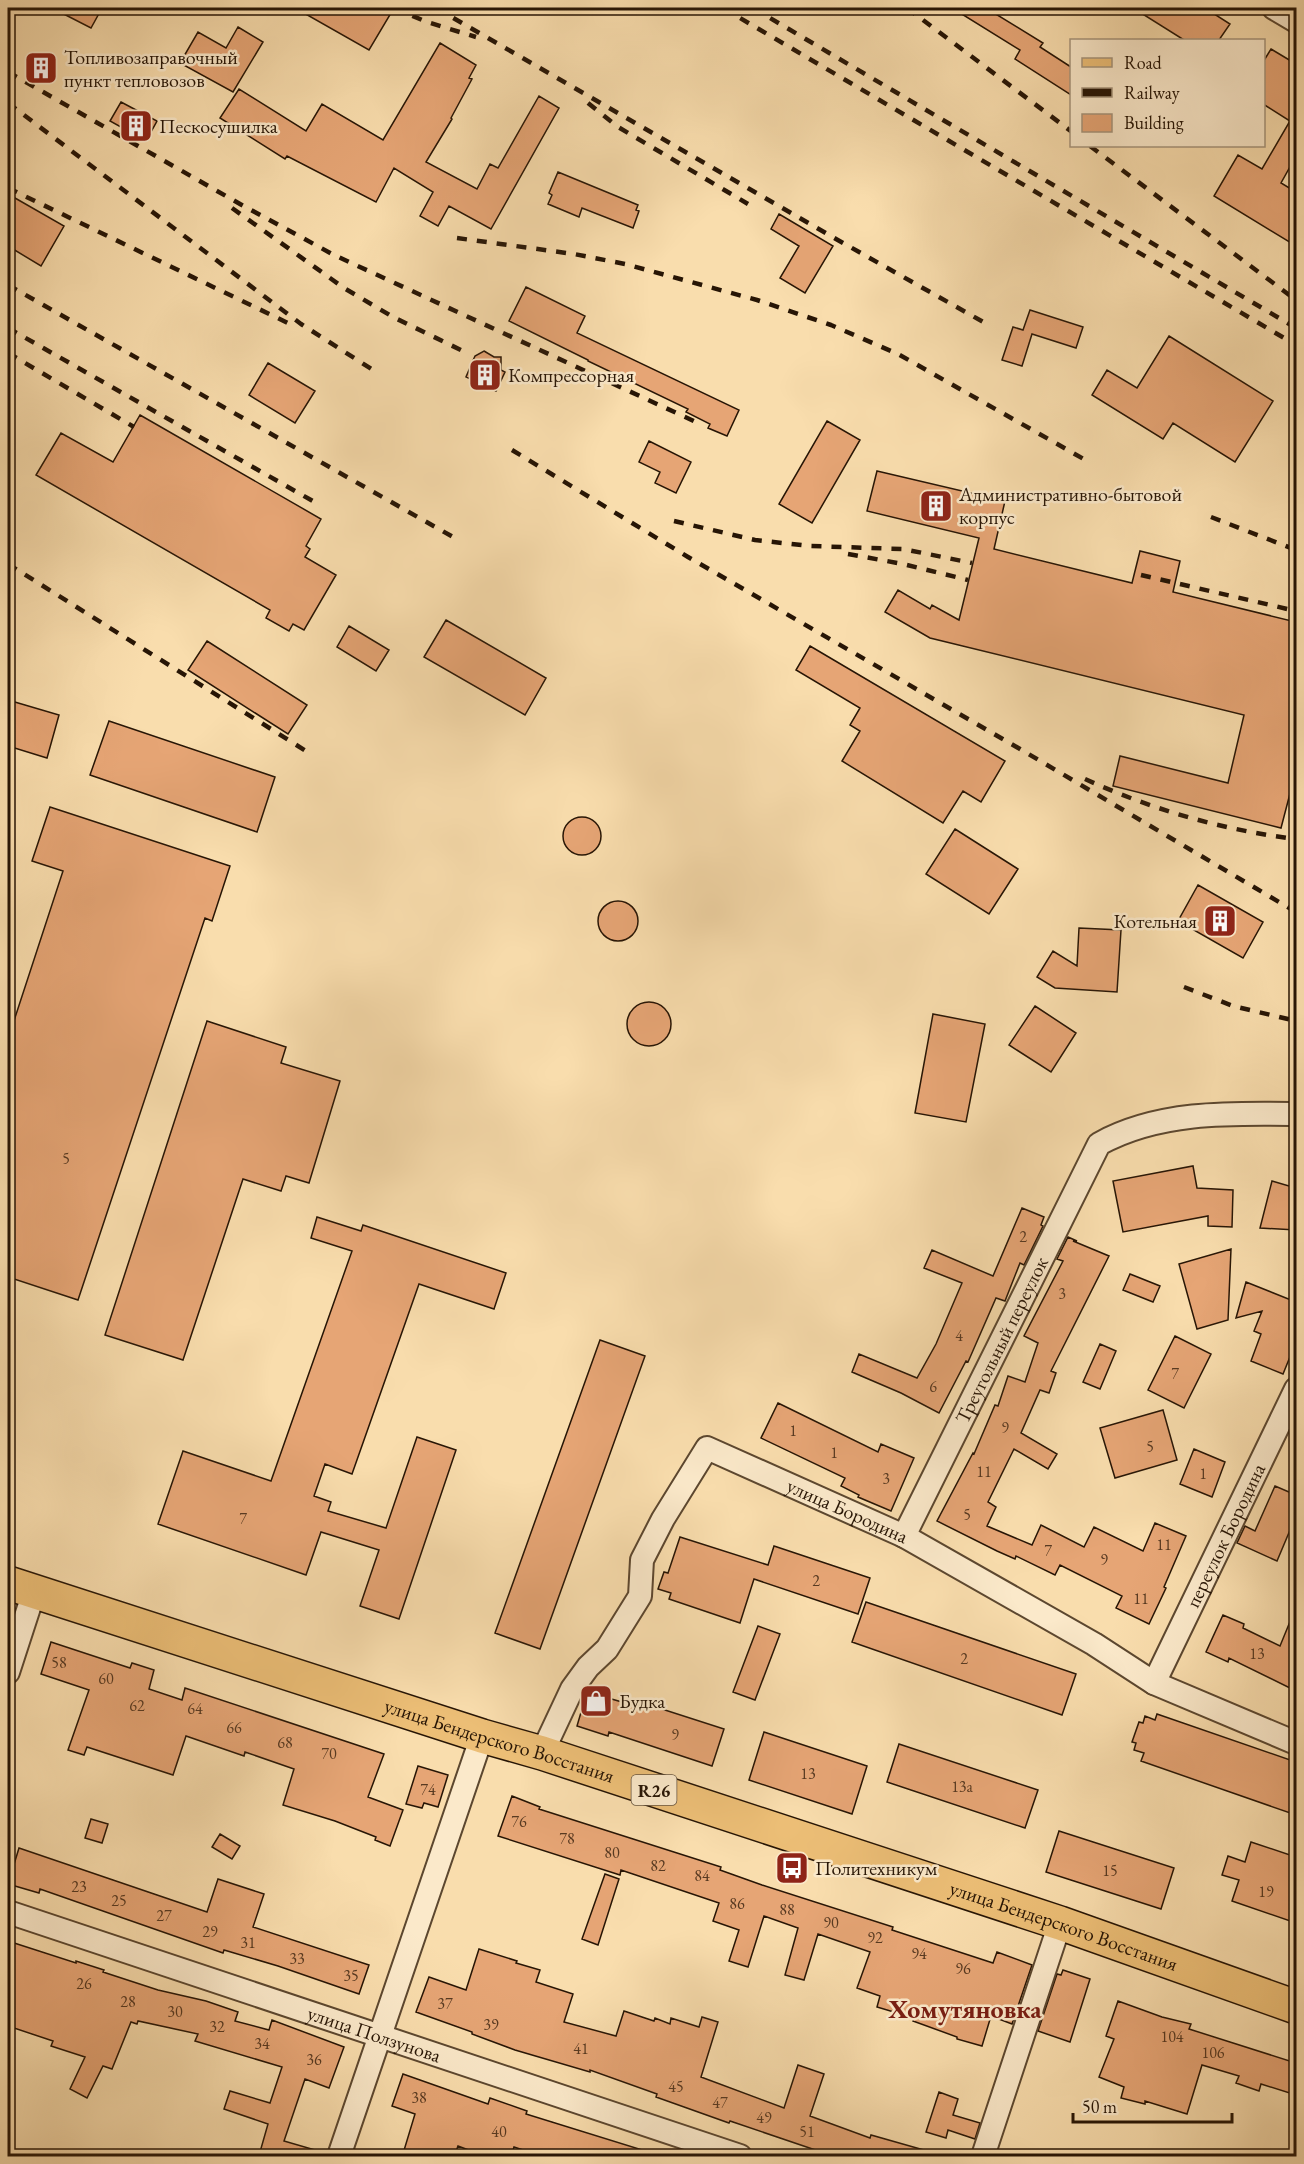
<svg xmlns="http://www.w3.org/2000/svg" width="1304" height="2164" viewBox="0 0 1304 2164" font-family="'EB Garamond',serif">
<rect width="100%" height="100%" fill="#f9ddad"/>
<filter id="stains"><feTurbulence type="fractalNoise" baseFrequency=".00333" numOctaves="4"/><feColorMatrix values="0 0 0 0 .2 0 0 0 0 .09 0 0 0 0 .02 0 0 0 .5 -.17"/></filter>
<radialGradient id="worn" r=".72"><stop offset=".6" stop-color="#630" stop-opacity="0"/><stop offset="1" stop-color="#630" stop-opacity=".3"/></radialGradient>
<path fill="#e6a575" stroke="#271505" stroke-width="1.5" d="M52 8H102L91 28Z
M295 8H394L369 50Z
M952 8H986L1043 43 1040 47 1071 67V95L1015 59 1020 50Z
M1133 8H1205L1230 24 1219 40H1184Z
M238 27 263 42 233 92 180 63 198 32 226 48Z
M440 43 476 65 469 78 472 79 451 118 452 119 426 162 477 189 490 164 498 168 539 96 559 108 491 229 449 206 438 226 420 216 433 192 394 168 376 202 287 156 285 159 220 118 239 89 306 131 322 104 383 140Z
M1271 49 1296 64V156L1281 183 1296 192V246L1214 196 1238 155 1262 169 1290 121 1263 104V62Z
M29 67a12 12 0 1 1 24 0a12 12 0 1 1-24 0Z
M121 102 157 121 146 141 110 121Z
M558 172 638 205 636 210 639 211 633 228 582 208 579 217 548 204 552 195 549 193Z
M8 194 64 226 41 266 8 246Z
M779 214 833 246 805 293 780 278 799 246 771 229Z
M526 287 585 316 577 333 739 410 727 436 708 428 710 424 686 412 688 409 588 361V360L509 321Z
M1030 310 1083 327 1076 348 1032 334 1022 366 1002 360 1013 327 1023 330Z
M1169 336 1273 401 1235 462 1173 423 1163 439 1092 395 1107 370 1137 388Z
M484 351 494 357H501V370L505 372 496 391 466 377 475 356Z
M268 363 315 391 295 423 249 395Z
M140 415 321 519 306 546 310 549 305 557 336 575 304 630 293 624 289 631 266 618 270 610 36 475 61 433 113 462Z
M827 421 860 440 812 523 779 504Z
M649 441 691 462 676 493 655 483 660 472 639 462Z
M877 471 1005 501 994 549 1132 583 1140 551 1180 561 1173 592 1296 622V783L1293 782 1281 828 1113 786 1120 756 1228 783 1244 715 930 638 885 612 898 590 930 609 932 605 959 620 979 538 867 511Z
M446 620 546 678 525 715 424 657Z
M349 626 389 650 376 671 337 647Z
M207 641 307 705 288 734 188 670Z
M810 646 1005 761 981 802 963 791 943 823 842 761 860 731 850 725 860 708 796 670Z
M8 700 59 715 47 758 8 746Z
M109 721 275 777 257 832 90 775Z
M50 807 230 866 212 921 205 918 78 1300 8 1277V1039L63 871 32 861Z
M563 836a19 19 0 1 1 38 0a19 19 0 1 1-38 0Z
M955 829 1018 869 989 914 926 874Z
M1198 885 1263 922 1243 958 1178 921Z
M598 921a20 20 0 1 1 40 0a20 20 0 1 1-40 0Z
M1079 928 1121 930 1117 992 1055 988 1037 977 1053 951 1077 966Z
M627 1024a22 22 0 1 1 44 0a22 22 0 1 1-44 0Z
M1035 1006 1076 1033 1051 1072 1009 1045Z
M933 1014 985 1024 966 1122 915 1113Z
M207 1021 286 1047 281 1063 340 1081 309 1183 286 1176 281 1191 243 1179 183 1360 105 1335Z
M1193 1166 1197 1188 1233 1190 1232 1227 1208 1226V1216L1123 1232 1113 1181Z
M1272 1181 1296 1188V1230L1260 1228Z
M1022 1208 1044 1217 1041 1225 1043 1226 1024 1265 1020 1263 1005 1301 996 1298 968 1362 966 1361 939 1413 901 1393 852 1372 859 1354 917 1378 936 1344 962 1283 924 1268 932 1250 993 1276Z
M317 1217 361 1231 363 1225 506 1273 494 1309 419 1284 352 1474 325 1464 314 1496 331 1502 328 1511 386 1528 417 1437 456 1450 399 1619 360 1606 379 1550 321 1532 306 1575 158 1524 183 1451 271 1481 352 1251 311 1238Z
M1068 1237 1077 1241H1073L1109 1256 1051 1371 1056 1373 1049 1393 1040 1390 1021 1433 1057 1454 1048 1469 1014 1449 988 1502 996 1507 987 1526 1032 1545 1041 1525 1084 1547 1094 1527 1143 1551 1155 1523 1186 1536 1164 1587 1166 1588 1149 1624 1116 1608 1122 1596 1060 1565 1055 1575 1016 1556 1015 1559 997 1551 937 1521 973 1453 974 1454 995 1405 998 1406 1008 1376 1025 1382 1038 1343 1024 1336 1063 1261 1057 1259Z
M1231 1249 1228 1320 1197 1329 1179 1264Z
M1130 1274 1160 1286 1153 1302 1123 1290Z
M1246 1282 1296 1302V1342L1283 1374 1251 1361 1261 1334 1254 1331 1262 1311 1236 1318Z
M1175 1336 1211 1354 1184 1408 1148 1390Z
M600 1340 645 1356 540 1649 495 1633Z
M1100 1344 1116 1351 1100 1389 1083 1382Z
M778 1403 878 1452 881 1444 914 1458 891 1511 858 1497 859 1495 841 1486 845 1478 761 1438Z
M1163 1410 1177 1460 1115 1478 1100 1428Z
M1194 1449 1225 1462 1212 1497 1180 1484Z
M1275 1486 1296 1495V1516L1277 1561 1237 1543 1245 1526 1255 1531Z
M680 1537 768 1565 774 1546 870 1578 858 1614 754 1579 740 1623 669 1599 671 1593 658 1589 664 1572 668 1573Z
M866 1602 1076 1674 1062 1715 852 1642Z
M1296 1607V1691L1229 1658 1228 1662 1206 1652 1223 1615 1244 1624 1243 1628 1280 1646Z
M758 1626 780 1634 755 1700 733 1692Z
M51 1642 130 1668 132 1663 154 1670 149 1689 182 1700 185 1688 384 1754 368 1797 403 1810 390 1846 375 1840 376 1837 335 1821 283 1805 294 1769 245 1752 244 1756 186 1736 173 1775 87 1747 84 1755 68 1750 89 1690 41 1674Z
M587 1692 636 1706 637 1701 724 1729 712 1766 609 1732 608 1736 577 1726Z
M1157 1714 1296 1762V1815L1141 1761 1144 1753 1134 1750 1136 1743 1132 1742 1139 1722 1143 1723 1145 1716 1155 1720Z
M764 1732 867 1766 852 1814 749 1780Z
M899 1744 1038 1790 1025 1828 887 1782Z
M418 1766 448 1775 438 1807 424 1803 422 1808 406 1804Z
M512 1796 540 1807 539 1809 721 1867 720 1870 762 1885 893 1927 892 1930 993 1963 997 1952 1032 1965 1012 2024 991 2016 982 2046 957 2039V2037L913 2021 914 2018 877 2007 880 1996 857 1988 870 1952 818 1934 804 1980 785 1975 798 1928 764 1916 748 1967 729 1961 739 1930 713 1921 719 1903 621 1870 620 1875 498 1836Z
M91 1819 108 1824 102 1843 85 1838Z
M1059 1831 1174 1868 1161 1909 1046 1872Z
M220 1834 240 1846 232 1859 212 1847Z
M1251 1842 1296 1857V1923L1232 1901 1239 1880 1222 1875 1228 1856 1245 1862Z
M19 1848 207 1912 218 1879 264 1894 253 1927 369 1965 359 1994 278 1966 224 1950 223 1953 40 1889 39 1893 8 1884Z
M605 1874 619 1879 598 1945 582 1939Z
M8 1941 76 1963V1961L104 1970 103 1972 158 1990 206 2001 238 2012 235 2021 269 2030 272 2020 344 2047 329 2088 305 2079 284 2141 322 2152 321 2157H274L260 2152 268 2124 224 2109 230 2091 270 2103 282 2067 195 2041 198 2034 138 2021 137 2024 131 2022 112 2069 103 2066 87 2098 70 2089 85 2057 51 2046 53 2041 8 2026Z
M479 1949 517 1961 516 1963 540 1970 536 1982 573 1994 564 2022 616 2036 624 2011 654 2021 655 2018 670 2024 671 2018 699 2027 702 2017 718 2022 701 2077 784 2108 798 2065 824 2074 810 2116 870 2138 871 2135 931 2152 930 2157H836L730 2121 729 2123 656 2097 657 2094 590 2070V2072L515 2050 472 2034V2032L416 2012 429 1977 466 1990Z
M1063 1970 1090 1979 1070 2042 1038 2031 1057 1974 1061 1975Z
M1118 2001 1162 2017 1191 2024 1189 2029 1296 2063V2095L1261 2084 1259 2091 1236 2083 1239 2076 1202 2065 1187 2114 1145 2101V2104L1121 2098 1124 2087 1099 2077 1114 2039 1106 2036Z
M403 2074 488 2104 490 2098 527 2111 526 2114 652 2153V2157H544L514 2147 511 2157H487L458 2146 454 2157H402L415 2114 392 2106Z
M939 2092 958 2099 953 2115 980 2123 975 2139 948 2130 946 2138 926 2132Z"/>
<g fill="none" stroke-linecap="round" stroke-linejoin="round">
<g stroke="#5c472f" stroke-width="26">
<g id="street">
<path d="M1274 8 1296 21"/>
<path id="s1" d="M904 1536 1099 1144C1158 1111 1231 1113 1296 1114"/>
<path d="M8 1672 34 1592"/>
<path id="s2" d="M1154 1683 1296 1389"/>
<path id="s3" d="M542 1753 572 1689 588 1667 607 1649 640 1596 642 1560 663 1519 707 1448 904 1536 1094 1644 1154 1683 1296 1743"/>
<path id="s4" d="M8 1912 740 2156"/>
<path d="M339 2156 482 1736"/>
<path d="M983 2156 1060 1923"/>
</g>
</g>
<g stroke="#271505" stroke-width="36">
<g id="primary">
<path id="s5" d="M8 1583 482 1736 542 1753 1060 1923 1296 2007"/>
</g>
</g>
<use href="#street" stroke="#fbe9ca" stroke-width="22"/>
<use href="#primary" stroke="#ecbe76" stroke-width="33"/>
<path stroke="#271505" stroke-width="4.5" stroke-dasharray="10 10" stroke-linecap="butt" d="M394 8 427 22 476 37
M436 8 836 239 985 323
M723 8 1296 345
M753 8 1296 328
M907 8 1072 132
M8 72 240 204 334 255 696 422
M8 103 301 324 373 370
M588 103 618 127 748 204
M1090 146 1296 300
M8 188 290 324
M232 208 344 288 393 317 465 352
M457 238 574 254 625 264 757 300 831 325 898 354 1089 462
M8 285 453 537
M8 328 318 504
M8 353 134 427
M512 450 688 557 1020 749 1296 912
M1211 517 1296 550
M674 521 755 540 810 546 903 549 972 563
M848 554 903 564 968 580
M8 564 306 751
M1141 575 1296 611
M1085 779C1153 810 1223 830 1296 839
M1184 987 1233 1006 1296 1021"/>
</g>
<defs>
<g id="building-square" transform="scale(1.725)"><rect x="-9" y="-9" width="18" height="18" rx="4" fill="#8f2418" stroke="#fbe9ca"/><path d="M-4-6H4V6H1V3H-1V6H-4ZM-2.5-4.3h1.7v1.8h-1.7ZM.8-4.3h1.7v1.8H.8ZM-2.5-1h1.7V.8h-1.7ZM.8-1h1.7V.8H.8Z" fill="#fff"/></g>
<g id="shop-square" transform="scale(1.725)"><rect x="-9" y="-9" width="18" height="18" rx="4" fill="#8f2418" stroke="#fbe9ca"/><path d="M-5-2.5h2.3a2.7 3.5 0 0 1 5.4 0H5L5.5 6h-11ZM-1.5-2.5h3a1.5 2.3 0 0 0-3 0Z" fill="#fff"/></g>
<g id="bus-square" transform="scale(1.725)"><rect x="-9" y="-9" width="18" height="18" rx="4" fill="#8f2418" stroke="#fbe9ca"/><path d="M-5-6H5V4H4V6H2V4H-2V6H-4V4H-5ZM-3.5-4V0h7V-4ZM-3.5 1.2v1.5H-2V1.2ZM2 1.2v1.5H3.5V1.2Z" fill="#fff"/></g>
</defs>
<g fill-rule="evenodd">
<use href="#building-square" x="41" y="68"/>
<use href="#building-square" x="136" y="126"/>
<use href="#building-square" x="485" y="375"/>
<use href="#building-square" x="936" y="506"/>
<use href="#building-square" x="1220" y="921"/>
<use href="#shop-square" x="596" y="1701"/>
<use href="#bus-square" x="792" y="1868"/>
</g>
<g text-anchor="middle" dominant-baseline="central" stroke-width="5" stroke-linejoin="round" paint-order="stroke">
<g font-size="16" fill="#573921">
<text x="66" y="1158">5</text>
<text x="1023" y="1236">2</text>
<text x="1062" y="1293">3</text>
<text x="959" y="1335">4</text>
<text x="1175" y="1373">7</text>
<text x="933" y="1386">6</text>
<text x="1005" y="1427">9</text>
<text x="793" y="1430">1</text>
<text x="1150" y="1446">5</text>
<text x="834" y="1452">1</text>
<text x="984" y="1471">11</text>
<text x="1203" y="1473">1</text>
<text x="886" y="1478">3</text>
<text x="967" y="1514">5</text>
<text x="243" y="1518">7</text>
<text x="1164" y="1544">11</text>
<text x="1048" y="1550">7</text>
<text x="1104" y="1559">9</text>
<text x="816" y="1580">2</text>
<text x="1141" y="1598">11</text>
<text x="1257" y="1653">13</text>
<text x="964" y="1658">2</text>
<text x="59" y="1662">58</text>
<text x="106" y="1678">60</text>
<text x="137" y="1705">62</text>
<text x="195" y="1708">64</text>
<text x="234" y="1727">66</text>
<text x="675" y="1734">9</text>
<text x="285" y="1742">68</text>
<text x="329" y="1753">70</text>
<text x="808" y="1773">13</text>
<text x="962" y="1786">13а</text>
<text x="428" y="1789">74</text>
<text x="519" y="1821">76</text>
<text x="567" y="1838">78</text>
<text x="612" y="1852">80</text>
<text x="658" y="1865">82</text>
<text x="1110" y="1870">15</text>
<text x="702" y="1875">84</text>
<text x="79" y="1886">23</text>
<text x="1266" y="1891">19</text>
<text x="119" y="1900">25</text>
<text x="737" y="1903">86</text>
<text x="787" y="1909">88</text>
<text x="164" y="1915">27</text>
<text x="831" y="1922">90</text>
<text x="210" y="1931">29</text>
<text x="875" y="1937">92</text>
<text x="248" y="1942">31</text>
<text x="919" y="1953">94</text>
<text x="297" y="1958">33</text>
<text x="963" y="1968">96</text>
<text x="351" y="1975">35</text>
<text x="84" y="1983">26</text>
<text x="128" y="2001">28</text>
<text x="445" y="2003">37</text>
<text x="175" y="2011">30</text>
<text x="491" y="2024">39</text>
<text x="217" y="2026">32</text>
<text x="1172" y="2036">104</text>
<text x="262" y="2043">34</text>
<text x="581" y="2048">41</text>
<text x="1213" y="2052">106</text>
<text x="314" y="2059">36</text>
<text x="676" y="2086">45</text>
<text x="419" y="2097">38</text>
<text x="720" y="2102">47</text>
<text x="764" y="2117">49</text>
<text x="499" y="2131">40</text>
<text x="807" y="2131">51</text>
</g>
<rect fill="#fbe9ca" stroke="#675540" stroke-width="1.5" x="631.5" y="1775" width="45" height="30" rx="4.5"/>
<g font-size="18" font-weight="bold" fill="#271505">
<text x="654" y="1790">R26</text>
</g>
<g font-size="20" fill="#271505" stroke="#fbe9ca" text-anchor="start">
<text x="64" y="57">Топливозаправочный<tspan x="64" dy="23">пункт тепловозов</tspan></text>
<text x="159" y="126">Пескосушилка</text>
<text x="508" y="375">Компрессорная</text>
<text x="959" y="494">Административно-бытовой<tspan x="959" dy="23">корпус</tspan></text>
<text x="1197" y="921" text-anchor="end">Котельная</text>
<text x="619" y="1701">Будка</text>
<text x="815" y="1868">Политехникум</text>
</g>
<g font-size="20" fill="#271505" stroke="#fbe9ca">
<text stroke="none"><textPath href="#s1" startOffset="219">Треугольный переулок</textPath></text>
<text stroke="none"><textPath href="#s3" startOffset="506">улица Бородина</textPath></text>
<text stroke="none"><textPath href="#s2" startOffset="164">переулок Бородина</textPath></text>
<text stroke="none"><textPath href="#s5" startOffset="516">улица Бендерского Восстания</textPath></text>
<text stroke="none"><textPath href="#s5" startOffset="1110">улица Бендерского Восстания</textPath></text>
<text stroke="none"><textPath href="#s4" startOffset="386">улица Ползунова</textPath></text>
</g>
<g font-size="26" font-weight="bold" fill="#7a1f14" stroke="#fbe9ca">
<text x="965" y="2009">Хомутяновка</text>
</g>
</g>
<rect width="1304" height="2164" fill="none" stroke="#f9ddad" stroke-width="30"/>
<rect x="9" y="9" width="1286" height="2146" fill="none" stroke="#271505" stroke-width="3"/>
<rect x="15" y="15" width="1274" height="2134" fill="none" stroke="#271505" stroke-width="1.5"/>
<rect x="1070" y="39" width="195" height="108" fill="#fbe9ca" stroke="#a6947b" stroke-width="1.5"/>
<rect x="1082" y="58" width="30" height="9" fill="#ecbe76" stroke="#a6947b" stroke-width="1.5"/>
<text x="1124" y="69" font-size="18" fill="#271505">Road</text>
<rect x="1082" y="88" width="30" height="9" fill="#271505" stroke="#a6947b" stroke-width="1.5"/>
<text x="1124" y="99" font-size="18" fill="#271505">Railway</text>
<rect x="1082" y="114" width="30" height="18" fill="#e6a575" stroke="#a6947b" stroke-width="1.5"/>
<text x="1124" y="129" font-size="18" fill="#271505">Building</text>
<path d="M1073 2113v9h159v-9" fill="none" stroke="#271505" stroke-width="3"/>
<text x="1082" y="2113" font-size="18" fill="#271505" stroke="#fbe9ca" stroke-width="4.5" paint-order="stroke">50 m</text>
<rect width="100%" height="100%" filter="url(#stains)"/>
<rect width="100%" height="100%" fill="url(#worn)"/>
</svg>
